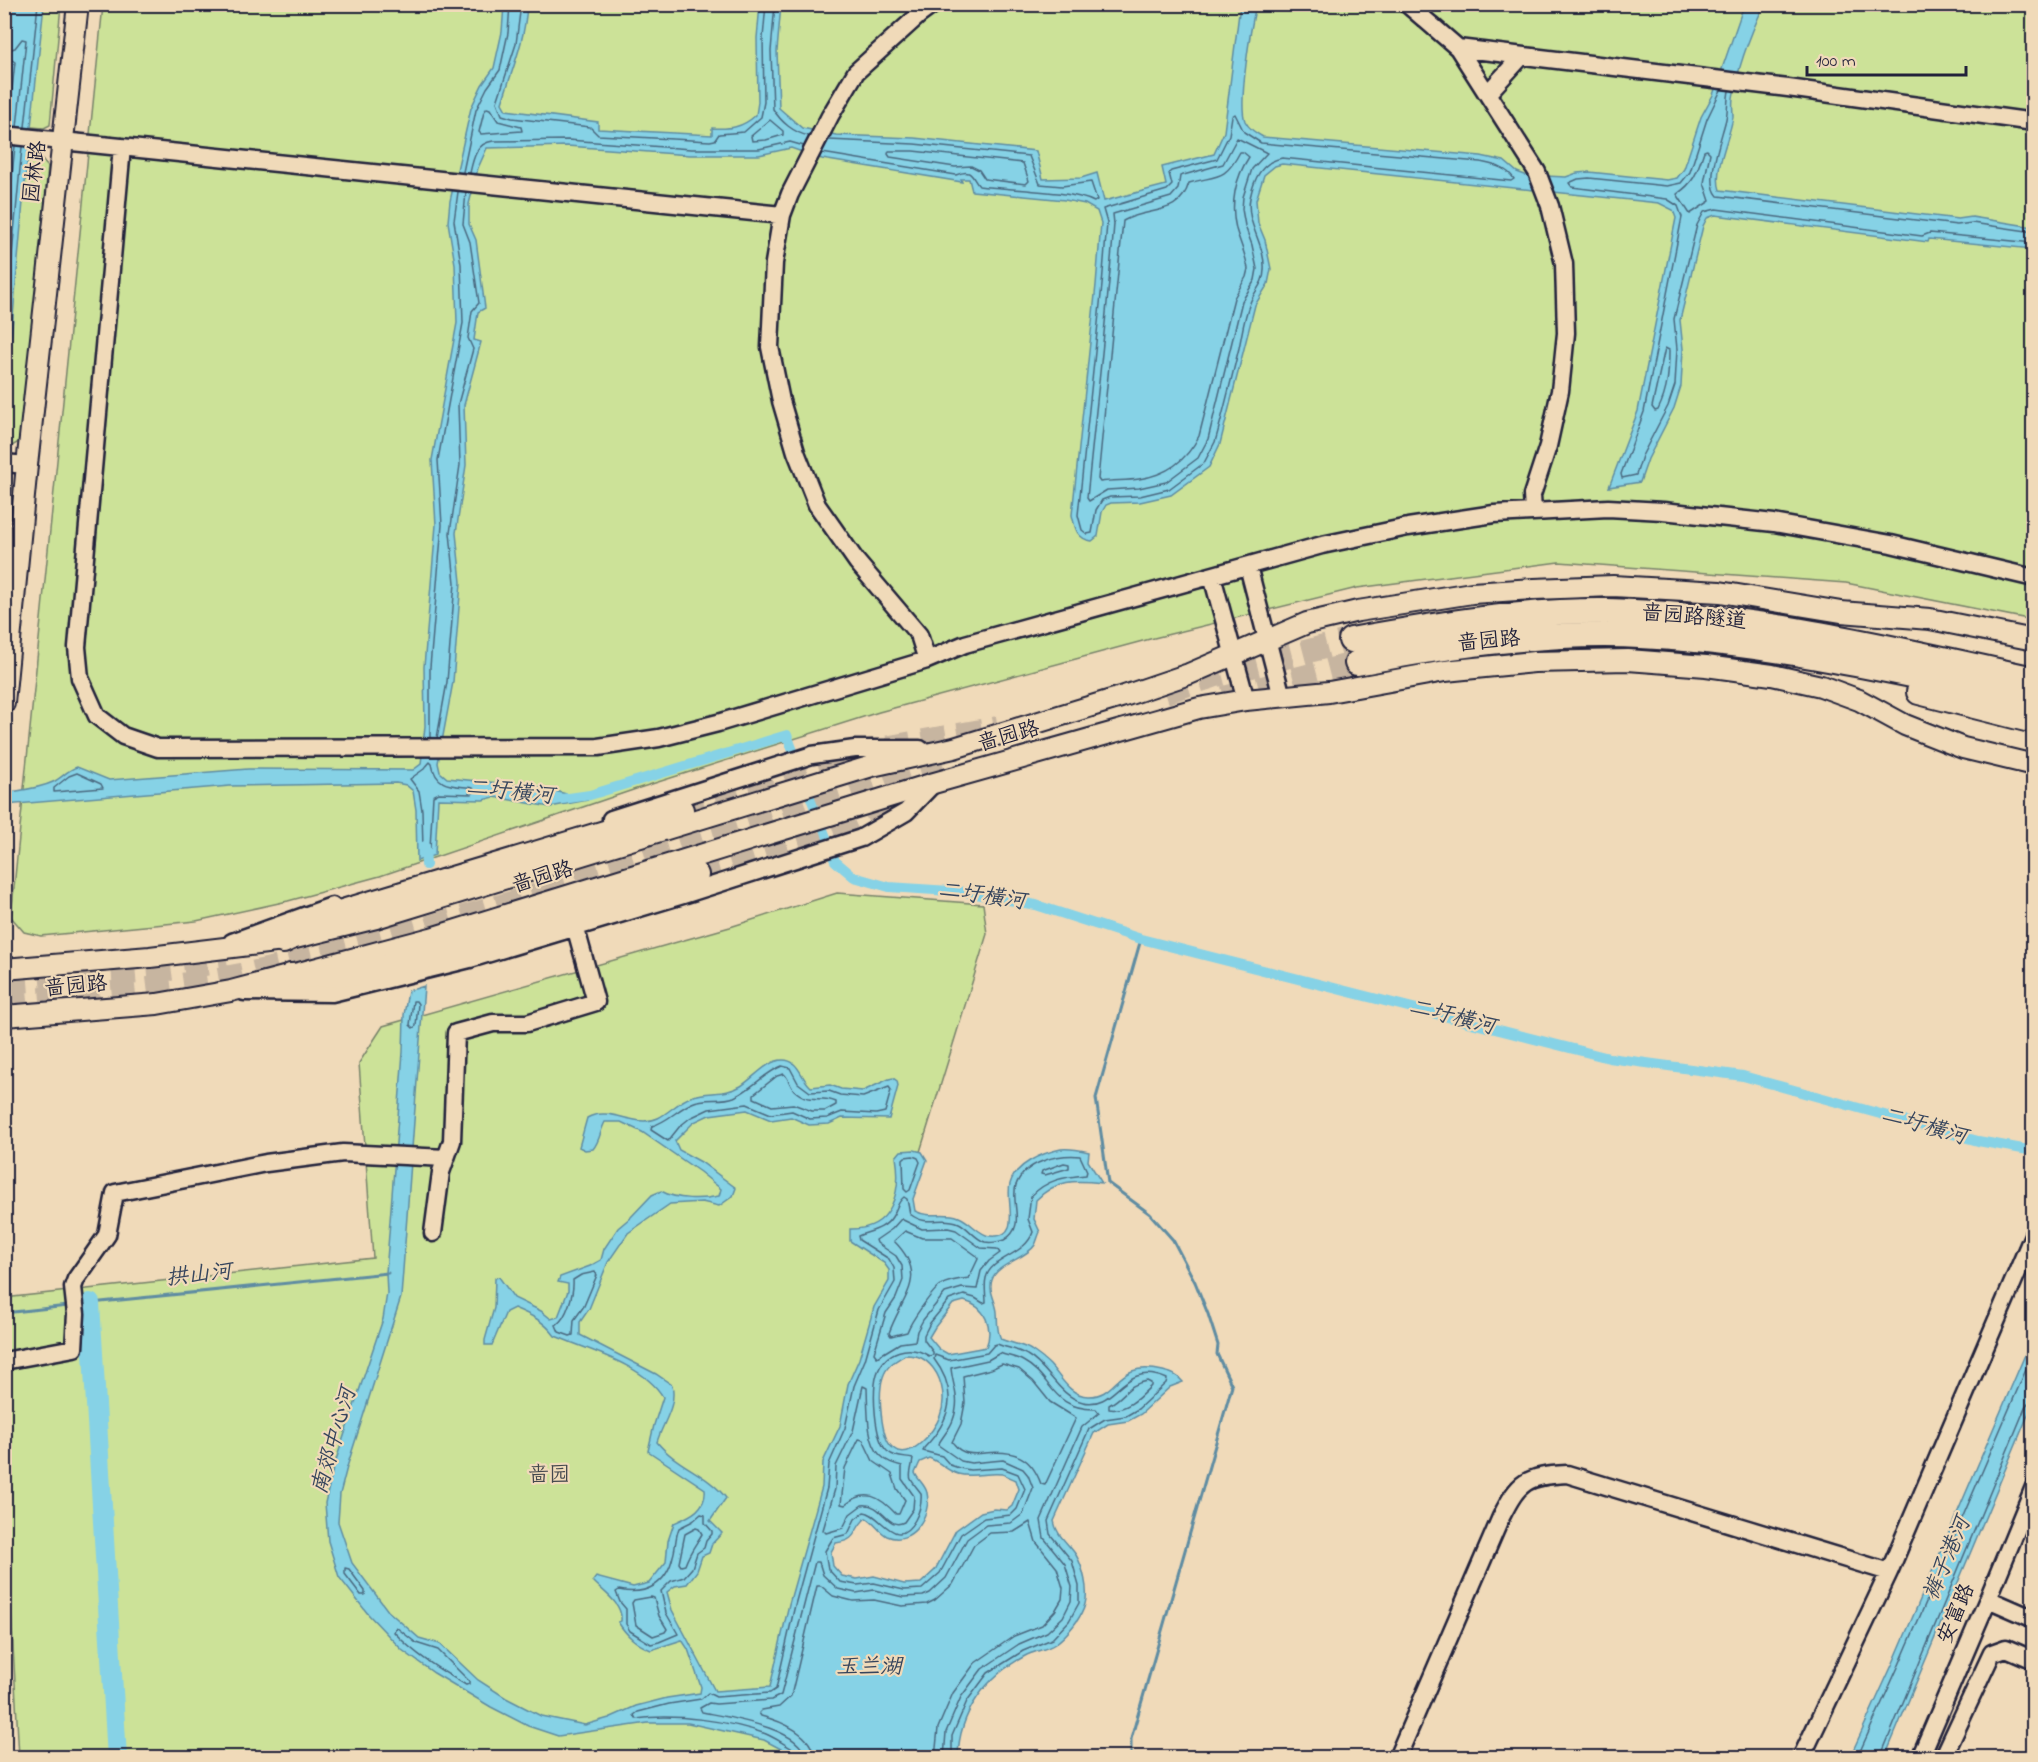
<svg xmlns="http://www.w3.org/2000/svg" width="2038" height="1762" viewBox="0 0 2038 1762" font-family="'Indie Flower','LXGW WenKai TC',sans-serif">
<rect width="100%" height="100%" fill="#f0dab9"/>
<filter id="ink" filterUnits="userSpaceOnUse"><feTurbulence type="fractalNoise" baseFrequency=".0167" numOctaves="2"/><feDisplacementMap in="SourceGraphic" scale="12" xChannelSelector="R" yChannelSelector="G"/><feConvolveMatrix kernelMatrix="1 2 1 2 8 2 1 2 1" color-interpolation-filters="sRGB"/></filter>
<g filter="url(#ink)">
<path fill="#cce298" stroke="#77826a" stroke-width="1.5" d="M4 5H61L50 125 44 128 5 125Z
M103 5H2033V620L1846 583 1559 562 1357 588 1150 639 879 712 636 789 380 876 288 901 196 921 41 936 24 932 11 917Z
M4 156 42 160 48 167 22 440 12 446H4Z
M5 485 11 488 13 498 5 583Z
M837 893 983 904 987 934 903 1207 887 1330 799 1618 850 1757H19L5 1498 4 1298 373 1258 359 1063 383 1026 730 927Z"/>
<path fill="#86d2e6" stroke="#5e8ca2" stroke-width="1.5" fill-rule="evenodd" d="M11 5H44L23 202 5 409V66Z
M504 5H527C525 41 512 69 502 103L506 110 598 122V129L712 135V128C730 129 742 128 756 115L758 102 757 38 760 5H781L777 51 779 108 802 128 836 135 914 138 1036 151 1043 179 1081 178 1097 173 1104 201 1166 185 1162 167 1214 154 1224 132 1240 5H1256C1251 26 1238 103 1245 121 1249 129 1256 133 1263 137L1481 156 1504 161 1517 172 1525 175 1566 177 1577 173 1589 172 1667 180 1677 178 1684 169 1701 117 1713 95 1744 5H1764C1750 35 1738 65 1733 98 1732 105 1733 111 1733 117 1730 138 1713 170 1720 190L1958 219 1972 217 2033 227V249L1929 239 1928 242 1715 215 1707 218 1703 226 1680 320 1683 349 1681 386 1674 408 1648 459 1640 482 1609 487 1638 411 1676 218 1673 210 1659 203 1282 164 1275 166 1264 175 1256 200 1258 223 1265 240 1271 269 1268 284 1255 305 1220 444 1209 467 1171 495 1140 502 1111 503 1106 505 1102 512 1098 536 1092 541C1077 539 1075 529 1072 515L1096 285 1101 223 1097 211 1085 204 1065 200 972 191 969 179H961L962 182 822 159 791 148 759 155H690L567 146 487 148 478 168 469 204V224L476 240 485 308 478 312 474 340 481 342 464 405 466 465 456 533 461 582 453 682 438 763 440 772 447 778 541 787 588 800 550 807 494 797 483 800 438 799 435 855 417 861 416 810 413 791 406 785 396 783 230 786 5 805 4 793C20 790 38 789 53 782 62 778 67 770 77 767L109 780 248 769 413 770 421 764 425 726 424 667 436 525 432 460 457 323 455 264 448 222 450 201 471 108 482 85 494 68 502 32Z
M424 986 401 1297 347 1467 340 1494 338 1522 352 1563 388 1611 419 1638 440 1644 478 1680 506 1698 541 1716 585 1725 609 1718 636 1706 667 1698 700 1693 701 1687 688 1649 682 1640 651 1650C636 1644 627 1636 618 1622L621 1621C623 1603 603 1592 593 1581L596 1577 633 1587 649 1583 666 1562 668 1541 674 1523C690 1516 707 1509 705 1489L648 1451 654 1425 663 1397C645 1365 588 1350 555 1336 544 1321 531 1315 514 1308L506 1312 492 1345H485V1340L494 1308 495 1278 499 1277 514 1298 541 1311 551 1319 558 1317 568 1291V1284L558 1282 560 1277 590 1266 601 1260 604 1249 618 1228 631 1217 652 1195 661 1191C677 1200 701 1200 719 1196L721 1189 700 1172 642 1132 621 1122H605C600 1131 600 1141 593 1149L585 1150 579 1147 587 1118C610 1105 635 1129 658 1118 670 1112 680 1100 693 1096 709 1091 726 1095 741 1086 754 1078 767 1060 783 1060 799 1060 800 1077 811 1087L830 1085 841 1089 863 1091 889 1079 893 1078 897 1081 898 1086 889 1119 842 1118 829 1124 809 1125 791 1117 771 1120 747 1110 709 1115 694 1122 675 1141 679 1150 701 1162 736 1188 733 1196 719 1206 702 1202 670 1204 628 1233 608 1262 589 1309 580 1322V1335L656 1374 672 1385C677 1406 663 1422 657 1442 676 1466 708 1474 726 1498L710 1521 722 1533 712 1544 709 1553 702 1556 697 1571 687 1584 675 1586 667 1592 672 1610 715 1691 770 1687 789 1604 822 1487 823 1462 840 1426 848 1384 859 1359 874 1307 889 1281V1270L884 1263 850 1241V1229C892 1230 902 1192 896 1157L901 1151 914 1150 922 1152 927 1160 913 1199 915 1211C931 1219 943 1211 959 1217 970 1221 979 1235 990 1236 1023 1239 1005 1201 1010 1184 1015 1164 1042 1153 1061 1149 1070 1148 1080 1150 1089 1152L1088 1161 1102 1183C1075 1180 1057 1179 1036 1200L1034 1219 1040 1232C1038 1236 1037 1241 1035 1245 1026 1259 996 1264 992 1280 988 1291 996 1301 997 1312 998 1323 996 1329 1001 1339 1010 1343 1023 1345 1031 1350 1037 1354 1045 1360 1050 1365 1061 1377 1070 1396 1088 1396 1120 1397 1114 1359 1163 1371 1171 1373 1178 1375 1183 1382L1170 1387 1141 1414 1128 1421 1108 1424 1094 1433 1054 1521C1056 1535 1068 1543 1076 1555 1083 1567 1089 1590 1085 1604 1082 1618 1066 1636 1055 1644 1046 1650 1034 1651 1025 1656 986 1677 959 1712 958 1757H796L764 1740 688 1723H648L558 1736 528 1726 491 1707 434 1673 402 1650 368 1614 339 1577 328 1541 325 1503 333 1469 383 1319 387 1293 386 1273 403 1052 404 1015 408 991ZM964 1301C985 1306 994 1327 986 1347L948 1354 939 1349 929 1337 935 1327 953 1304ZM905 1355C918 1355 925 1358 933 1368 943 1381 946 1401 940 1416 934 1432 910 1462 893 1448 880 1438 878 1392 883 1377 887 1365 895 1361 905 1355ZM929 1458C941 1462 946 1471 958 1474 973 1478 988 1472 1002 1474 1006 1475 1011 1478 1016 1480L1019 1489 1012 1506 1007 1510 994 1509 981 1512 956 1530 935 1570 921 1583 904 1584 874 1576 857 1579 842 1576 833 1566 831 1552 836 1543C859 1540 852 1530 866 1518 874 1522 879 1532 887 1536 912 1547 932 1514 927 1493 926 1486 918 1480 915 1473L920 1462Z
M2033 1336V1403L1885 1757H1850L1893 1663Z"/>
<g fill="none" stroke-linecap="round" stroke-linejoin="round">
<path stroke="#4a687f" stroke-width="1.5" d="M521 4 516 44 497 102 502 115 512 118 590 127 598 135 710 141 715 140 719 134 744 132 761 117 764 102 763 38 766 4
M775 4 771 51 773 109C781 122 794 133 809 136
M4 51 15 48 22 39 26 40 17 127
M4 60H12L15 62 8 126
M1721 90 1707 119 1690 172 1681 183 1667 186 1589 178 1578 179 1569 183 1572 187 1667 199 1678 206 1682 217 1644 412 1621 474 1622 478 1636 475 1642 456 1668 406 1675 385 1677 349 1674 319 1697 225 1704 212 1716 209 1922 236 1930 233 2034 243
M1729 91C1727 100 1728 110 1726 119 1722 137 1704 182 1718 196L1957 225 1972 223 2034 232
M487 108 490 109 498 121 521 127 522 131 481 134 479 132 484 112Z
M1235 114 1244 132 1261 143 1480 162C1493 165 1507 167 1514 179L1511 181 1282 158C1261 162 1254 179 1250 198 1245 223 1266 245 1264 270 1264 284 1254 291 1250 303 1244 317 1242 334 1239 348 1231 380 1224 411 1215 442L1204 463 1169 489 1140 496 1110 497 1102 500 1096 510 1092 533 1087 534 1082 530 1078 515 1102 285 1107 223 1103 209 1167 190 1172 185 1169 173 1171 171 1217 159 1229 135 1232 116Z
M770 120 783 131V135L766 140 752 141 751 136Z
M25 127 38 4
M1237 138 1267 153 1252 169 1243 197 1242 209 1245 226 1252 245 1257 269 1255 280 1242 301 1208 439 1198 458 1166 482 1139 488 1107 490 1089 501 1087 498C1096 407 1107 315 1114 224L1113 214 1171 197 1178 189 1180 176 1223 164Z
M1707 150 1710 153 1704 183 1710 201 1690 214 1677 194C1695 182 1697 172 1704 151Z
M889 151H913L1023 163 1029 181 1026 184 985 179 979 170 971 166 955 167 890 157 888 154Z
M1240 152H1243L1249 157C1235 178 1230 204 1236 229 1240 243 1246 255 1248 269L1246 277 1234 298 1199 436C1187 460 1166 475 1139 479 1126 481 1113 480 1100 482L1098 479 1123 221C1148 206 1179 218 1189 183 1217 175 1225 181 1240 152Z
M822 153 956 175C973 168 971 177 979 186 1009 190 1070 190 1094 202L1097 200 1091 182 1062 186 1040 184 1029 156 914 144 829 140
M463 172 476 110 487 88 500 70 508 33 510 4
M470 173C473 159 476 143 493 141L568 140 691 149H759L790 142 804 146
M4 253 15 146
M4 340 22 147
M1665 348 1669 350C1669 372 1668 390 1658 410L1655 411 1652 407Z
M430 738V667L442 525 438 460 463 323 461 264 454 221 458 192
M437 738 447 682 455 583 450 533 460 465 458 404 473 349 468 338 472 311 479 303 470 242 463 224 466 192
M430 762 432 764C436 788 453 785 473 788L475 791 472 794 439 793 433 796 430 848 425 851 423 849 422 810 419 791 410 779 424 769Z
M77 773 101 784 103 788 54 792V788L69 776Z
M413 1001H416L418 1004 416 1026 413 1028 410 1025Z
M782 1066 790 1068 798 1083 810 1092 829 1091 840 1095 863 1097 889 1087 891 1090 885 1112 876 1114 842 1112 827 1118 810 1119 792 1111 771 1114 747 1104 709 1109 690 1118 680 1126 668 1141 651 1130 652 1126C667 1122 678 1109 692 1103 705 1097 722 1102 734 1097 752 1089 764 1073 782 1066Z
M784 1074C789 1078 789 1085 794 1090 810 1105 819 1094 836 1102V1105L825 1111H812L793 1104 772 1106 754 1098V1094L777 1076Z
M913 1156 918 1158 920 1162 910 1190 907 1192 904 1189 903 1159 905 1157Z
M1064 1163 1069 1164V1168L1045 1175 1041 1174 1042 1171Z
M901 1219 922 1229 948 1228 956 1230 981 1248 997 1249 1000 1253 989 1261 981 1271 977 1289 962 1288 945 1293 923 1320 917 1331 915 1341 900 1343 877 1357 874 1353 886 1313 896 1298 903 1280 902 1266 896 1256 877 1243 876 1240 892 1229Z
M905 1231 922 1238H952L977 1256 978 1259 969 1278C960 1279 949 1280 941 1285 932 1291 911 1321 907 1332L891 1336 889 1333C902 1296 930 1277 894 1241Z
M595 1272 597 1275 584 1306 574 1320 573 1335 570 1336 559 1332 556 1325C567 1318 574 1293 573 1280L581 1275Z
M1002 1364 1019 1369 1033 1381 1050 1402 1076 1418 1045 1485 1041 1484C1031 1456 1014 1450 985 1453 978 1454 969 1455 962 1451 958 1450 955 1445 952 1442L961 1424 965 1403 963 1376 991 1369Z
M1147 1381 1151 1383V1386C1139 1398 1126 1412 1109 1409V1405C1125 1397 1127 1384 1147 1381Z
M863 1386 867 1388C868 1407 866 1441 880 1455 887 1462 894 1464 902 1466V1479L914 1496 913 1509 904 1522C887 1531 883 1502 862 1505L850 1514 843 1528 826 1533 823 1530 835 1489 836 1466 853 1431Z
M859 1439 863 1440 873 1461 892 1474 897 1489 905 1500 899 1514H896C879 1496 866 1488 845 1505L841 1504 845 1468Z
M701 1514 705 1515V1523L712 1531V1534L706 1541 704 1548 697 1553 692 1568 684 1577 671 1581 661 1591 666 1613 678 1634 659 1642 651 1644 630 1631 626 1624V1609L620 1602 616 1592 619 1590C646 1596 667 1584 673 1556 676 1547 675 1538 679 1528L693 1521Z
M696 1528 699 1529 702 1534C695 1546 690 1551 685 1565L681 1566 679 1563 685 1534Z
M345 1568 349 1569 365 1591V1595H361L345 1574Z
M651 1597 654 1598 659 1616 667 1629 665 1632 653 1636 636 1625 632 1603 634 1600Z
M396 1627 416 1643 438 1650 469 1681V1684L466 1685C440 1670 414 1654 394 1632Z
M797 1758 795 1750C785 1745 776 1738 766 1734 730 1721 674 1713 636 1719L634 1715 638 1712 669 1704 701 1699 708 1693 716 1697 770 1693 776 1689 795 1605 827 1488 829 1464 845 1428 854 1386 865 1360 879 1310 895 1282 894 1268 889 1259 859 1240 858 1236C870 1231 885 1229 892 1217 897 1210 897 1202 904 1197L907 1199 910 1214C928 1228 941 1215 959 1223 968 1227 975 1239 985 1242 990 1243 999 1242 1004 1240 1027 1227 1010 1203 1016 1185 1025 1161 1059 1154 1080 1156L1087 1171 1086 1175C1064 1177 1048 1179 1031 1196L1028 1219 1033 1232C1025 1256 991 1257 986 1278 984 1286 986 1295 986 1302L983 1303 975 1298 964 1295 949 1300 930 1323 924 1335V1340L933 1352V1355L929 1356C909 1343 885 1351 877 1374 872 1391 874 1439 887 1451 895 1458 903 1457 913 1459 910 1480 906 1474 921 1493 922 1504 920 1511 915 1520 896 1553 881 1513 864 1512L855 1519 848 1534 833 1538 825 1551 828 1569 840 1582 857 1585 874 1583 904 1590 922 1589 940 1573 961 1534 984 1518 1011 1515 1017 1509 1025 1489 1018 1474 1002 1468 970 1470 959 1468 950 1465 942 1456 923 1451 924 1448C951 1420 959 1392 934 1359L935 1355 949 1360 987 1353 994 1345 997 1344C1006 1348 1018 1349 1027 1355 1049 1367 1058 1396 1083 1402 1118 1410 1121 1359 1167 1379L1166 1383 1138 1409 1126 1416 1105 1419 1089 1429 1048 1521 1050 1534 1072 1561 1079 1586V1603L1069 1621 1052 1639 1023 1651 988 1673 967 1701 952 1736V1758
M805 1758C803 1728 726 1717 702 1712L700 1708 709 1703 716 1704 771 1700 781 1695 815 1562H819L823 1575 838 1589 856 1593 874 1590 903 1597 923 1596 930 1593 946 1578 967 1539 986 1525 1011 1523 1023 1514 1033 1488 1028 1475 1023 1469 1003 1460 971 1463 961 1461 938 1445C942 1437 950 1429 953 1420 961 1398 953 1389 951 1368L988 1360 1000 1353C1007 1356 1016 1357 1023 1361 1053 1377 1051 1410 1096 1409L1099 1413 1082 1427 1041 1520 1044 1538 1065 1564 1072 1587 1071 1601 1063 1617 1047 1632 1019 1644 982 1669 961 1697 946 1732 944 1758
M814 1758C813 1734 781 1721 761 1716L759 1713 762 1710 779 1707 791 1696 817 1586H821L833 1596 853 1601 874 1600 902 1606 927 1604 935 1600 953 1584 974 1545 990 1533 1014 1532 1030 1522 1036 1542 1057 1568 1063 1588 1062 1599 1055 1611 1042 1625 1014 1636 975 1663 953 1693 938 1728 935 1758
M1857 1758 1899 1665 2034 1351
M1880 1758 2025 1408 2028 1404 2034 1403"/>
<path stroke="#5e8ca2" stroke-width="3" d="M81 1304 388 1273
M4 1313 68 1306
M1131 1758V1739L1232 1386 1217 1354 1218 1345 1208 1314 1195 1282 1173 1240 1150 1214 1108 1183 1096 1098 1141 939"/>
<path stroke="#86d2e6" stroke-width="10" d="M562 799 590 795 787 735 835 861 854 877 889 887 965 892 1036 905 1141 939 1609 1058 1743 1076 1978 1141 2034 1151
M425 846 426 865"/>
<path stroke="#86d2e6" stroke-width="20" d="M90 1303 117 1758"/>
<path stroke="#c7b5a0" stroke-width="24" stroke-dasharray="24 12" stroke-linecap="butt" d="M1165 692 1213 676 1351 640
M1224 698 1357 663
M681 810 868 751 998 728
M696 875 838 832 931 791
M539 879 752 817 942 758
M4 982 153 971 227 961
M4 1002C92 995 180 989 266 970 367 947 466 916 565 887"/>
<g stroke="#22223b" stroke-width="21">
<path id="minor" d="M1407 4 1458 48 1537 172 1550 206 1564 264 1566 333 1560 391 1548 446 1532 495 1533 512
M1458 48 1788 88 2034 122
M1488 93 1522 56
M4 135 782 215
M122 147 77 647 80 678 97 716 123 736 158 748 598 747 659 738 718 723 927 660 965 644 1322 545 1408 527 1494 514 1533 512 1608 508 1663 511 1774 523 1891 544 2034 578
M4 463 27 465
M1248 566 1282 697
M1212 576 1246 700
M927 660 919 635 857 562 817 505 796 452 781 401 770 347 774 263 782 215 790 194 830 116 856 72 919 15 934 4
M611 819 812 755 855 749H920
M232 942 332 906
M244 992 332 993 470 959 683 895 861 838 906 812 934 783
M433 1233 441 1172 452 1141 456 1033 493 1023H527L596 1002 575 926
M4 1361 74 1348 76 1314 73 1287 76 1279 107 1235 115 1193 266 1163 343 1153 446 1158
M1988 1599 2034 1619
M1397 1758 1501 1517C1519 1481 1526 1476 1567 1474L1889 1572
M1801 1758 1889 1572 2034 1233
M1920 1758 1988 1599 2034 1487
M1943 1758 1992 1653 2006 1648 2034 1660"/>
</g>
<g stroke="#22223b" stroke-width="24">
<path id="major" d="M4 703 27 465 78 4
M4 969 150 957 283 941 376 918 872 766 954 748 1121 697 1189 674 1307 623 1358 611 1472 593 1534 589 1613 586 1720 592 1841 612 1930 619 2034 640
M4 1016 157 1004 231 991 431 938 934 783 1199 708 1246 700 1329 692 1445 671 1534 662 1628 660 1706 666 1772 675 1821 686 1859 700 1905 725 1963 748 2034 765"/>
</g>
<g stroke="#22223b" stroke-width="28">
<path id="highway" d="M1351 640C1436 625 1521 610 1608 611 1752 614 1893 648 2034 679
M1357 663C1438 647 1521 635 1604 635 1749 636 1892 672 2034 700
M1919 692 2034 721
M283 941 336 914 681 810
M291 976 362 973 471 945 696 875"/>
</g>
<use href="#minor" stroke="#f0dab9" stroke-width="16"/>
<use href="#major" stroke="#f0dab9" stroke-width="20"/>
<use href="#highway" stroke="#f0dab9" stroke-width="24"/>
</g>
</g>
<g text-anchor="middle" dominant-baseline="central" stroke-width="4.5" stroke-linejoin="round" paint-order="stroke">
<g font-size="21" fill="#22223b" stroke="#f0dab9">
<text transform="translate(36 172) rotate(-83)">园林路</text>
<text transform="translate(1694 618) rotate(5)">啬园路隧道</text>
<text transform="translate(1489 642) rotate(-5)">啬园路</text>
<text transform="translate(1009 737) rotate(-16)">啬园路</text>
<text transform="translate(543 878) rotate(-17)">啬园路</text>
<text transform="translate(76 987) rotate(-5)">啬园路</text>
<text transform="translate(1957 1614) rotate(-67)">安富路</text>
</g>
<g font-size="21" fill="#44484e" stroke="#f0dab9">
<text x="549" y="1476">啬园</text>
</g>
<g font-size="22" font-style="italic" fill="#36455d" stroke="#f0dab9">
<text transform="translate(510 793) rotate(6)">二圩横河</text>
<text transform="translate(982 897) rotate(8)">二圩横河</text>
<text transform="translate(1452 1018) rotate(14)">二圩横河</text>
<text transform="translate(1924 1127) rotate(16)">二圩横河</text>
<text transform="translate(199 1276) rotate(-6)">拱山河</text>
<text transform="translate(335 1441) rotate(-74)">南郊中心河</text>
<text transform="translate(1948 1559) rotate(-67)">裤子港河</text>
<text x="869" y="1668">玉兰湖</text>
</g>
</g>
<rect width="2038" height="1762" fill="none" stroke="#f0dab9" stroke-width="24"/>
<rect x="12" y="12" width="2014" height="1738" fill="none" stroke="#22223b" stroke-width="2" filter="url(#ink)"/>
<path d="M1807 66v9h159v-9" fill="none" stroke="#22223b" stroke-width="3"/>
<text x="1816" y="66" font-size="18" fill="#22223b" stroke="#f0dab9" stroke-width="4.5" paint-order="stroke">100 m</text>
</svg>
